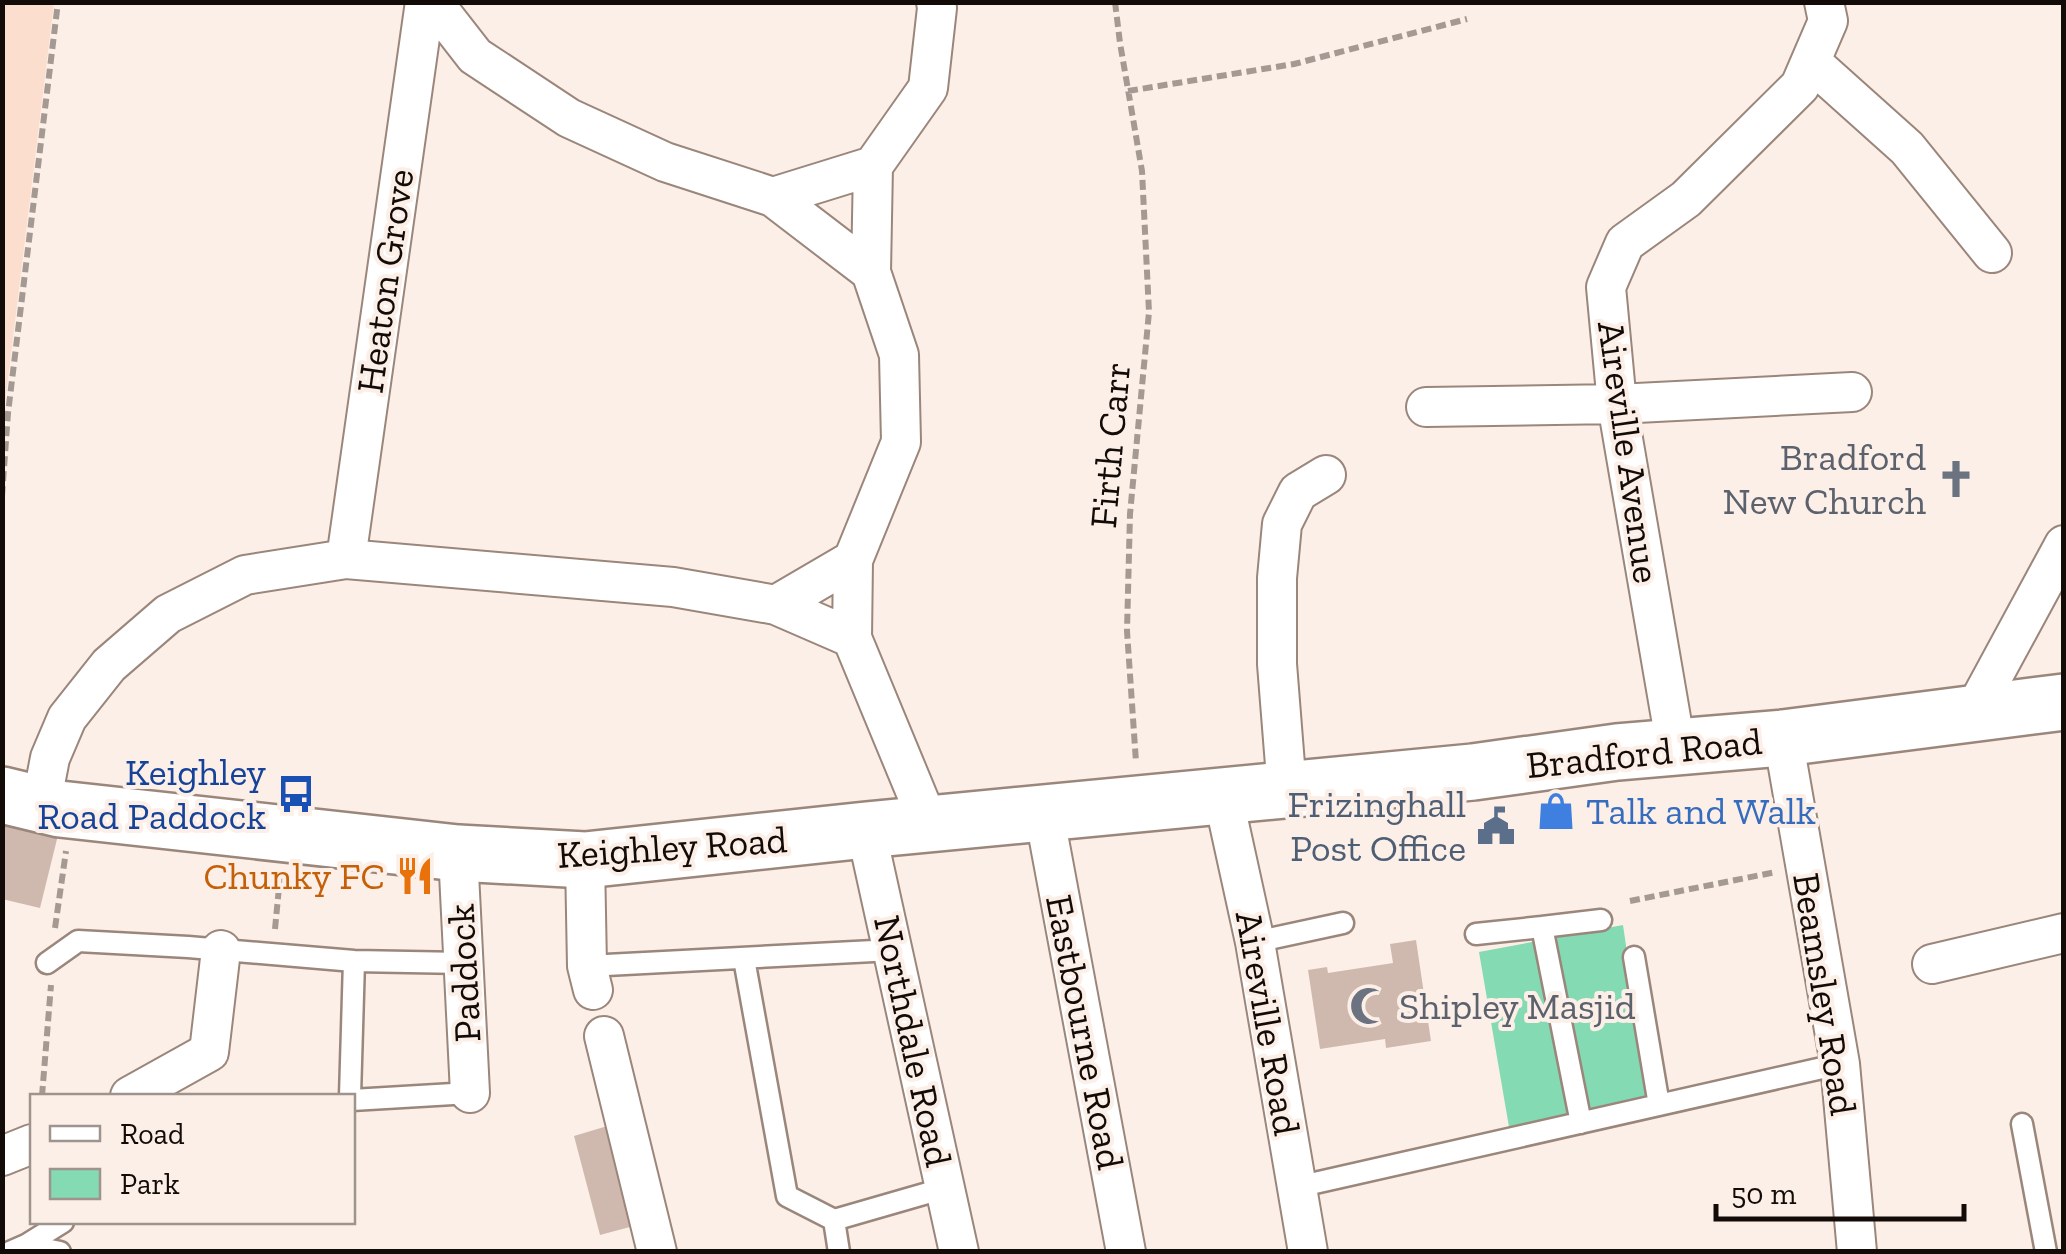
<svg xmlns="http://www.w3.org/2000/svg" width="2066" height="1254" viewBox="0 0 2066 1254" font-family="'Zilla Slab',serif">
<rect width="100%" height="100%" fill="#fcefe7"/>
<path fill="#fcdece" d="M3 2 54 3 5 403H3Z"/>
<path fill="#83dab3" d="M1623 925 1648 1096 1509 1127 1479 952Z"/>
<path fill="#cfb9ae" d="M2 813 60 827 40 908 2 899Z
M1416 940 1431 1041 1386 1048 1385 1039 1320 1049 1308 970 1327 967 1328 973 1393 963 1390 944Z
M614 1124 641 1224 600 1235 574 1136Z"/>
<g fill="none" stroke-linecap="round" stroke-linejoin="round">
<g stroke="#9b867b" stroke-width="25">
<path id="service" d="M1476 934 1542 927
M1255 942 1343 923
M1634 957 1659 1105
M744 959 787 1196 834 1220 839 1252
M47 963 78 941 188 947 354 961 463 963
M587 966 893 950
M350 1096 354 961
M352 1100 470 1093
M1581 1123 1542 927 1601 920
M2022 1124 2046 1252
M1297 1187 1840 1064
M834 1220 945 1188
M26 1245 60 1252
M10 1252 26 1245 63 1222"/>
</g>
<g stroke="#9b867b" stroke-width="42">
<path id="minor" d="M433 2 475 56 569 118 665 162 773 197 873 166 928 88 937 8 936 2
M1811 62 1907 148 1992 253
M873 166 871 272 899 355 901 442 853 560 852 638 929 824
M773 197 871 272
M1426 407 1617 404 1852 392
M346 559 425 2
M776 605 852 638
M1973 713 2064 545
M1783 738 1840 1064 1857 1252
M1676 747 1617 404 1606 287 1625 243 1686 199 1800 86 1828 21 1824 2
M1287 790 1277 664V578L1282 524 1298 492 1326 475
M1223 796 1255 942 1308 1252
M41 805 50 758 67 718 109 665 168 614 245 575 346 559 673 587 776 605 853 560
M1044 813 1126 1252
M866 830 959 1252
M458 853 470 1093
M585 860 587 966 593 990
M1932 964 2064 933
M604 1036 657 1252
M130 1096 209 1052 221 950
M2 1156 32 1144"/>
</g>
<g stroke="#9b867b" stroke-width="60">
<path id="trunk" d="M2 795 60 809 458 853 585 860 866 830 1473 772 1617 752 1783 738 2064 702"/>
</g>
<path stroke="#a59a93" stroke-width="6" stroke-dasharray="10 5" stroke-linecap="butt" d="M1115 2 1120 43 1142 171 1149 312 1130 514 1127 631 1136 762
M1128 91 1294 64 1467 19
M2 496 8 413 58 2
M1630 901 1776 872
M55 928 66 851
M275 929 280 877
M42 1096 51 985"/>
<use href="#service" stroke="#fff" stroke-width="20"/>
<use href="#minor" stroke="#fff" stroke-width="38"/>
<use href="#trunk" stroke="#fff" stroke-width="55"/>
</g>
<defs>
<g id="church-bare" transform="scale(3)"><path d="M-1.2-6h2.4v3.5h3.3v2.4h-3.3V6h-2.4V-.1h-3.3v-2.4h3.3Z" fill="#6b7280" stroke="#fcefe7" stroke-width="2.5" paint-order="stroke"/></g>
<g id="bus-bare" transform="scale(3)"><path d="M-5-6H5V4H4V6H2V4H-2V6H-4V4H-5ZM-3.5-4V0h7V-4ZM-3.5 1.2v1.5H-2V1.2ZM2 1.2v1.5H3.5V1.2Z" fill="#1a4fb4" stroke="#fcefe7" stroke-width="2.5" paint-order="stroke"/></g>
<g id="shop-bare" transform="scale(3)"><path d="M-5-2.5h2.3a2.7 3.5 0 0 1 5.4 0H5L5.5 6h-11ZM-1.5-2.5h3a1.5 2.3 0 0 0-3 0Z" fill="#3f7fe0" stroke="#fcefe7" stroke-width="2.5" paint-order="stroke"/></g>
<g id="civic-bare" transform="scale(3)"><path d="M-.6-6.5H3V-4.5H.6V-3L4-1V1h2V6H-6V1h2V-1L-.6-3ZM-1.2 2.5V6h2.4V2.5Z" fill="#5c6f8a" stroke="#fcefe7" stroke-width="2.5" paint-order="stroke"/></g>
<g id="restaurant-bare" transform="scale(3)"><path d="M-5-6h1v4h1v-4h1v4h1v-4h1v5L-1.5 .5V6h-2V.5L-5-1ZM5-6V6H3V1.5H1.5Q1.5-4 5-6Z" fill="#e8710a" stroke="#fcefe7" stroke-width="2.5" paint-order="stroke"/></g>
<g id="mosque-bare" transform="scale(3)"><path d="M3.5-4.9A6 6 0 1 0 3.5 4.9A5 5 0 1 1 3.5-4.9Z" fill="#6b7280" stroke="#fcefe7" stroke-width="2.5" paint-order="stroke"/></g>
</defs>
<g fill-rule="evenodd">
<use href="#church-bare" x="1956" y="479"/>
<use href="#bus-bare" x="296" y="794"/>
<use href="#shop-bare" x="1556" y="811"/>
<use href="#civic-bare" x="1496" y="826"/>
<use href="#restaurant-bare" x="415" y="876"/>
<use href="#mosque-bare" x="1369" y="1006"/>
</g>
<g text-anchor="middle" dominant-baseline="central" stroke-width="8" stroke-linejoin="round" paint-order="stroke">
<g font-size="38" fill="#120b07" stroke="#fcefe7">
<text transform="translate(385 281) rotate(-82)">Heaton Grove</text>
<text transform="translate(1110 445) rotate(-85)">Firth Carr</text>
<text transform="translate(1629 452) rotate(82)">Aireville Avenue</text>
<text transform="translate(1644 753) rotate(-6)">Bradford Road</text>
<text transform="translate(672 847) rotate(-4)">Keighley Road</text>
<text transform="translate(464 973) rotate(-93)">Paddock</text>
<text transform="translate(1825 994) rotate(81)">Beamsley Road</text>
<text transform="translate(1268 1023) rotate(80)">Aireville Road</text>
<text transform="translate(1085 1032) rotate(79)">Eastbourne Road</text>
<text transform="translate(913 1041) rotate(78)">Northdale Road</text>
</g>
<g font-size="38" fill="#5b616d" stroke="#fcefe7" text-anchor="end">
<text x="1926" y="457">Bradford<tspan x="1926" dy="44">New Church</tspan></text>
<text x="1399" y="1006" text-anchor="start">Shipley Masjid</text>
</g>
<g font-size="38" fill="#164399" stroke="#fcefe7" text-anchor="end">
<text x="266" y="772">Keighley<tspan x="266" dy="44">Road Paddock</tspan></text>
</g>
<g font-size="38" fill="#4e5e75" stroke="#fcefe7" text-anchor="end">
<text x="1466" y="804">Frizinghall<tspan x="1466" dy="44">Post Office</tspan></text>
</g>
<g font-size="38" fill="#366cbe" stroke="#fcefe7" text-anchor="start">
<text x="1586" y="811">Talk and Walk</text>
</g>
<g font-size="38" fill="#c56008" stroke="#fcefe7" text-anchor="end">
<text x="385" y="876">Chunky FC</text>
</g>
</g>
<rect width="2066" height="1254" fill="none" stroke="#120b07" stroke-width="10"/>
<rect x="30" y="1094" width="325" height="130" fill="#fcefe7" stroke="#9e948d" stroke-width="2.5"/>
<rect x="50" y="1126" width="50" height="15" fill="#ffffff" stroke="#9e948d" stroke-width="2.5"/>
<text x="120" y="1144" font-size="30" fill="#120b07">Road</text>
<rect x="50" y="1169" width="50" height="30" fill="#83dab3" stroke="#9e948d" stroke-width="2.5"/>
<text x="120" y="1194" font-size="30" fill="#120b07">Park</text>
<path d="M1716 1204v15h248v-15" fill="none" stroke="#120b07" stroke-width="5"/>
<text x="1731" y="1204" font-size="30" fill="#120b07" stroke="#fcefe7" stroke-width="8" paint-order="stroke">50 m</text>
</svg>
